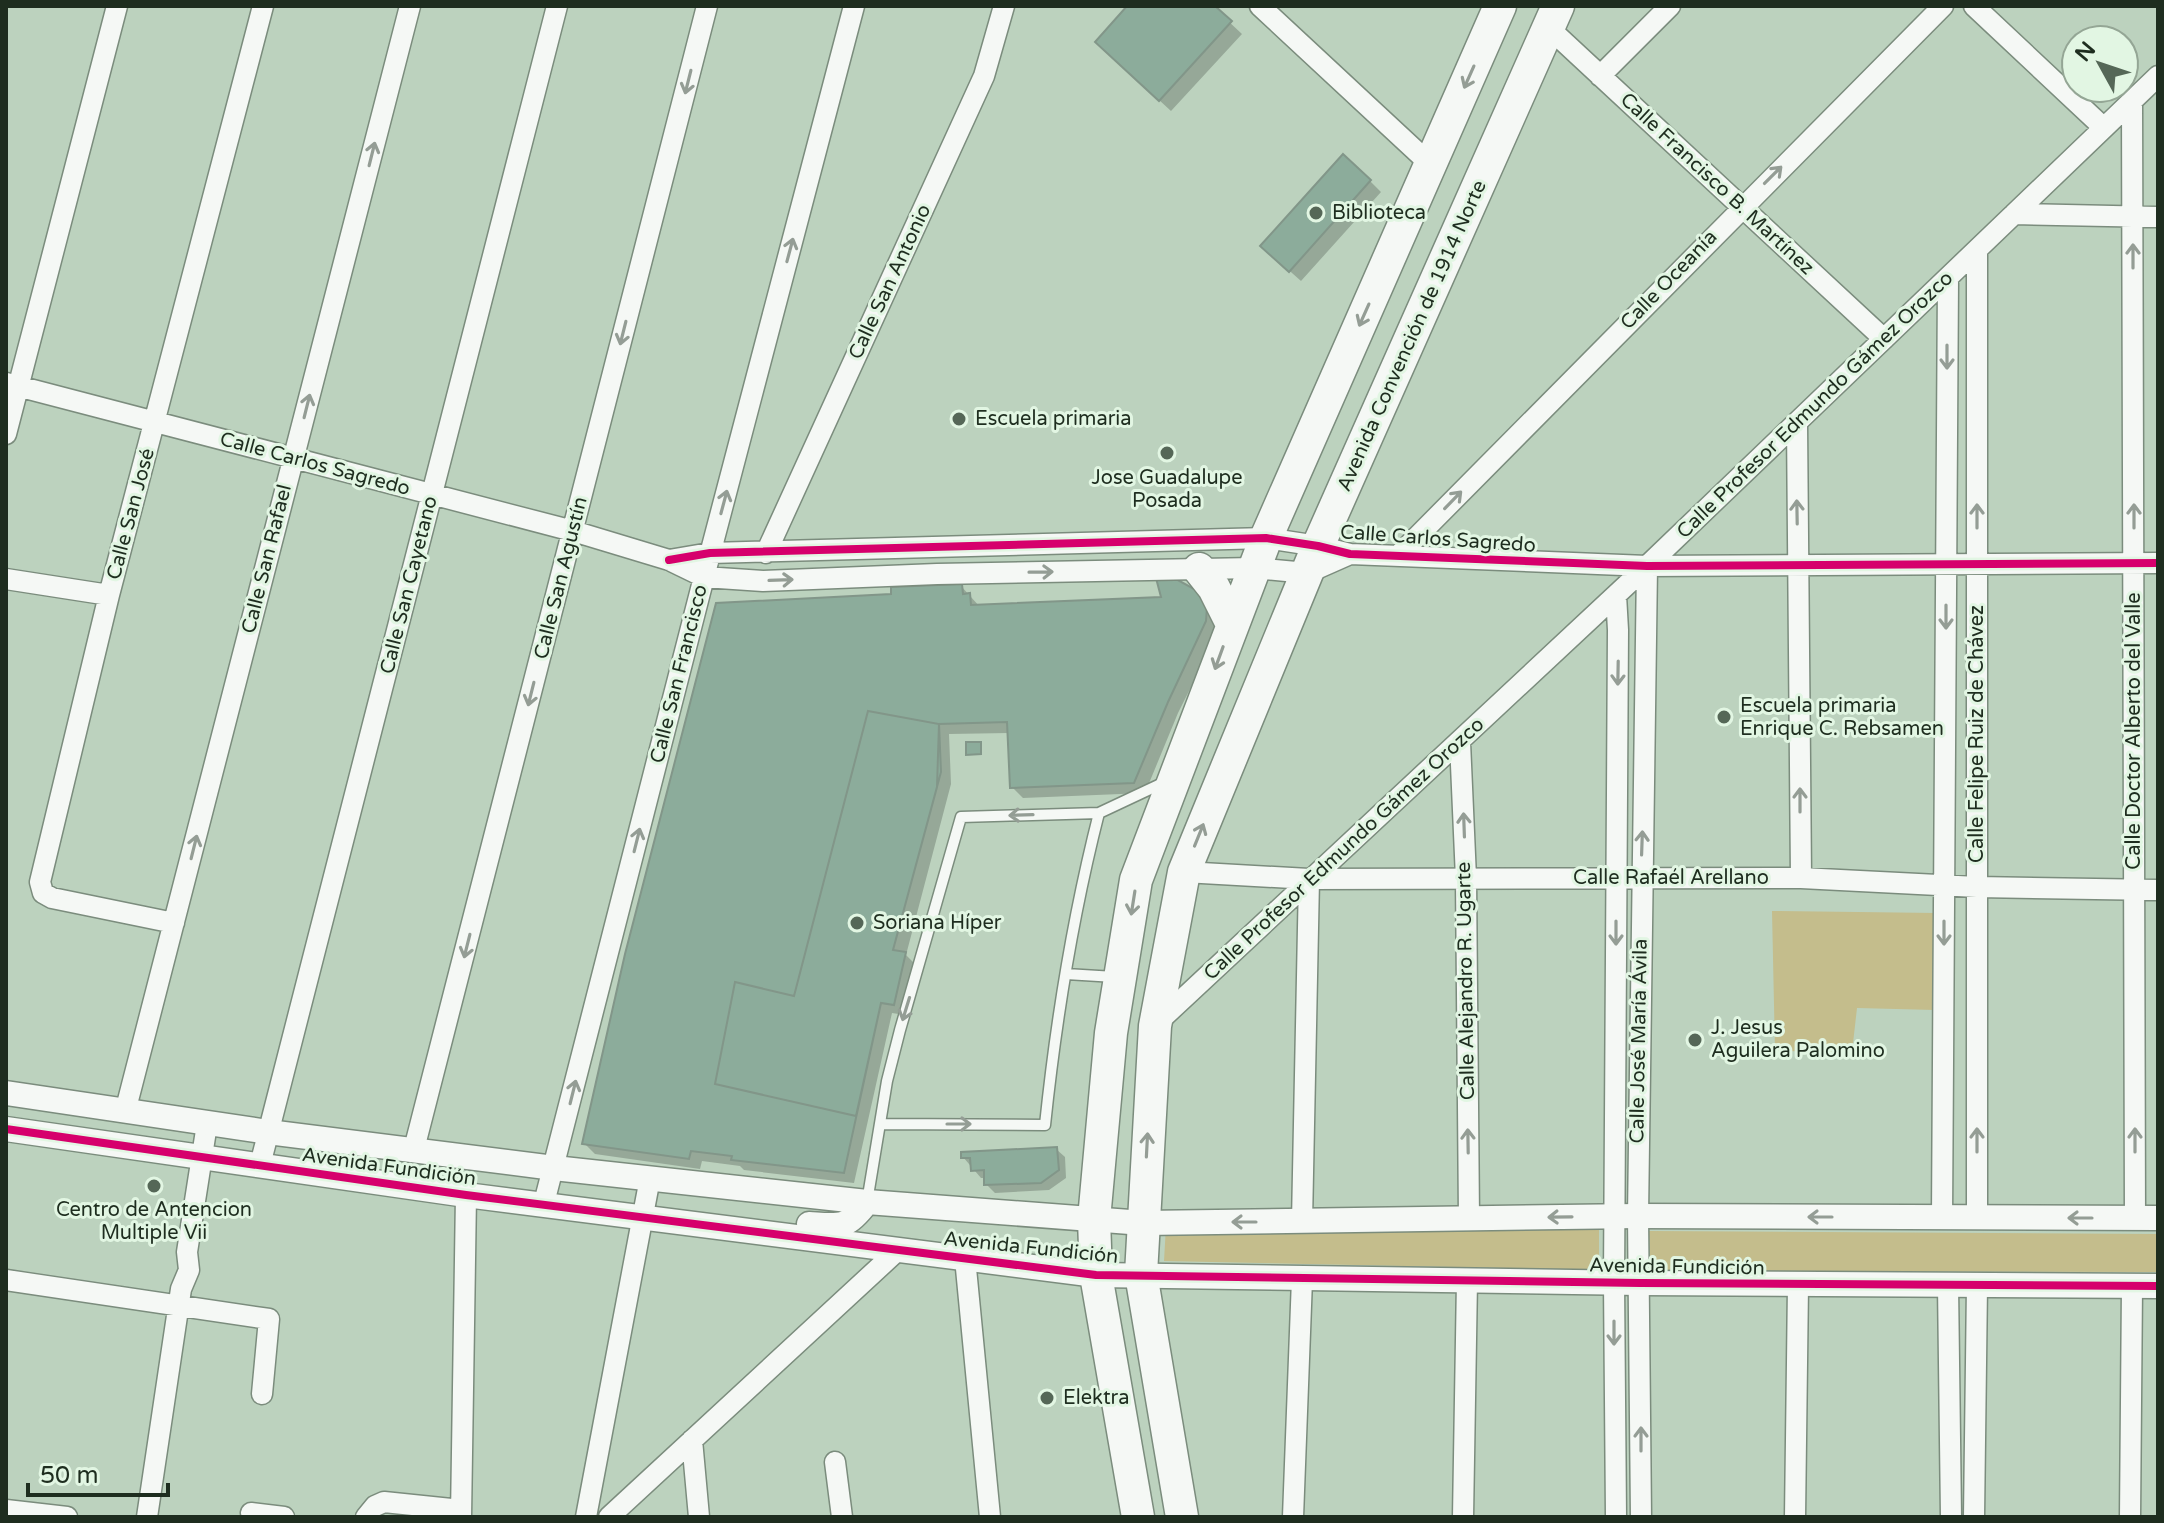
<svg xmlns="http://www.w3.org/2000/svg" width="2164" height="1523" viewBox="0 0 2164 1523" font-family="'Varela Round',sans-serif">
<rect width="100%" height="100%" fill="#bcd2be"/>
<path fill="#c4bd8c" d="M1772 911 1937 913 1935 1010 1857 1008 1852 1052 1775 1051Z
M1166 1226 1599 1228V1270L1164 1261Z
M1649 1231 2158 1234V1272L1650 1271Z"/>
<path fill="#0003" d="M1130 6H1212L1242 34 1171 111 1108 53Z
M1370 181 1381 192 1301 281 1274 257Z
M1186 585 1218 619 1214 641 1178 713 1145 793 1023 798 1012 787 1009 733 949 734 951 784 906 955 916 965 905 1015 892 1013 854 1183 744 1170 740 1166 702 1161 700 1169 595 1154 584 1143 893 596 961 586 980 607 1164 599Z
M1056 1149 1065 1157 1066 1178 1049 1190 995 1193 986 1184V1178H981L963 1157Z"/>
<path fill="#8cac9b" stroke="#829689" stroke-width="2" d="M1127 6H1215L1232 21 1159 101 1095 42Z
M1343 154 1371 180 1289 272 1260 246Z
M1156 578 1176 579 1196 590 1207 607 1206 621 1168 702 1134 783 1010 788 1007 722 939 724 941 772 893 950 906 952 894 1005 881 1003 844 1173 731 1160 732 1156 691 1151 689 1159 582 1144 625 954 716 603 891 594V587L962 584 963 594 970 593 971 605 1161 597Z
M868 711 939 724 937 787 893 950 906 952 894 1005 881 1003 856 1116 715 1084 735 982 794 996Z
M966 742H981V754L966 755Z
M1057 1147 1059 1170 1041 1183 984 1185V1170L971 1171 970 1158H961V1152Z"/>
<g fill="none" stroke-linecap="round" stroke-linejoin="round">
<g stroke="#7b8c7d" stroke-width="13">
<path id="service" d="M1066 974 1115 977
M881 1124 1045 1125C1056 1020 1073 915 1099 813
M867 1202 887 1081 900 1030 961 817 1099 813 1165 782"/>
</g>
<g stroke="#7b8c7d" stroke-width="23">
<path id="minor" d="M1260 6 1430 164
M1974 6 2104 128
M1549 28 1884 339
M1600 76 1670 6
M2132 101 2135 1218
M2014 214 2158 217
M1977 250V1218
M6 383 573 531 669 560 704 577 763 581 937 574 1254 568 1307 573 1350 554
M1797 423 1801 878
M6 434 117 6
M766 553 984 76 1004 6
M1398 556 1943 6
M669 560 710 553 1266 538 1318 546 1350 554 1647 566 2158 563
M6 579 109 595
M1460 742 1466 878 1469 1219
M1184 872 1309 879 1801 878 1977 887 2158 890
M174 923 52 898 43 893 40 882 109 595 263 6
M1157 1023 1647 566 2158 76
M125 1112 410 6
M414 1149 707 6
M260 1165 557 6
M544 1203 704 577 854 6
M1942 1218 1948 279
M1302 1222 1309 879
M965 1258 990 1517
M6 1280 269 1319 262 1394
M1948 1285 1951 1517
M692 1440 699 1517
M835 1462 842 1517
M6 1510 67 1517
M251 1513 284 1517
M147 1517 181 1289 189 1270 187 1252 207 1124
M366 1517 375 1506 384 1502 461 1510
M461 1517 466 1195
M586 1517 650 1178
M609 1517 898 1250
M1293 1517 1302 1279
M1463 1517 1467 1280
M1616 1517 1614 1282 1618 630 1616 595
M1641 1517 1638 1216 1647 566
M1795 1517 1798 1285
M1974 1517 1977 1285
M2130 1517 2132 1286"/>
</g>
<g stroke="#7b8c7d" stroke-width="27">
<path id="tertiary" d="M6 1093 268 1132 554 1168 867 1202 1143 1223 1638 1216 2158 1218
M6 1129 466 1195 1096 1275 1640 1283 2158 1286
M809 1224C841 1226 847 1229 867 1202"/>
</g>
<g stroke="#7b8c7d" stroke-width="35">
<path id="primary" d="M1199 569 1214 588 1232 624
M1138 1517 1096 1275 1094 1219 1111 1033 1136 880 1266 538 1500 6
M1182 1517 1141 1274 1155 1026 1184 872 1318 546 1558 6"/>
</g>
<use href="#service" stroke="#f5f8f5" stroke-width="10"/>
<use href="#minor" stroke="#f5f8f5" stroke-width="20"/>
<use href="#tertiary" stroke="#f5f8f5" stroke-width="24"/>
<use href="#primary" stroke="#f5f8f5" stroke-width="32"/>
<g stroke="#e2f6e3" stroke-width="13">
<path id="cycleway" d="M669 560 710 553 1266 538 1318 546 1350 554 1647 566 2158 563
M6 1129 466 1195 1096 1275 1640 1283 2158 1286"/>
</g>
<use href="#cycleway" stroke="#d6006c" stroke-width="8"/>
</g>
<defs><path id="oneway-shaft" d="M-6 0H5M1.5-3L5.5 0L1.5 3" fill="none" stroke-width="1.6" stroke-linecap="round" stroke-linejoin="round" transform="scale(2)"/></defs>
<g stroke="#949d95">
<use href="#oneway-shaft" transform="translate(1469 77) rotate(114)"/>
<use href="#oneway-shaft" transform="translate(688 82) rotate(104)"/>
<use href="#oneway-shaft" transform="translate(372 154) rotate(-76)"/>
<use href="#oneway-shaft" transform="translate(1773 175) rotate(-45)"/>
<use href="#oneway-shaft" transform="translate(790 250) rotate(-75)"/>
<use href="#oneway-shaft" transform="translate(2133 256) rotate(-90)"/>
<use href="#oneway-shaft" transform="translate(1364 315) rotate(114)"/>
<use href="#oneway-shaft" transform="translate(623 333) rotate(104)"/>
<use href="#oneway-shaft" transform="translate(1947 357) rotate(90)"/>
<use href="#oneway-shaft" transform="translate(307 406) rotate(-76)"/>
<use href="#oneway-shaft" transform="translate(1453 500) rotate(-46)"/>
<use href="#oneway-shaft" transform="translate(724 502) rotate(-75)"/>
<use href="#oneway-shaft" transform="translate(1797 512) rotate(-91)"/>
<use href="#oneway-shaft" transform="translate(1977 516) rotate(-90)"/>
<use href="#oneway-shaft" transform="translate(2134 516) rotate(-90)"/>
<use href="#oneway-shaft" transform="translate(1041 572) rotate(-1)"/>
<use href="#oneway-shaft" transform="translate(781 580) rotate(-2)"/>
<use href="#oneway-shaft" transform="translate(1946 617) rotate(90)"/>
<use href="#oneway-shaft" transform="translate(1219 658) rotate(110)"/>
<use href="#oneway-shaft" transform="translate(1618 673) rotate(91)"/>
<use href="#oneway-shaft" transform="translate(531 694) rotate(104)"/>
<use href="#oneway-shaft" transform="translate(1800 800) rotate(-90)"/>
<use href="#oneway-shaft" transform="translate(1021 815) rotate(178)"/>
<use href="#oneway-shaft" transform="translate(1464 825) rotate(-92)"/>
<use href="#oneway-shaft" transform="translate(1199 835) rotate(-68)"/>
<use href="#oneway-shaft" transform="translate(637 840) rotate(-76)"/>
<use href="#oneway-shaft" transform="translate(1642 843) rotate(-88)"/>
<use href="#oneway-shaft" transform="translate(194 847) rotate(-76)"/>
<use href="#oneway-shaft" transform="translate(1133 903) rotate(99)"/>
<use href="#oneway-shaft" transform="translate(1616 933) rotate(90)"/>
<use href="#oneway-shaft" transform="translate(1944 933) rotate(90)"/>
<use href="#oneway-shaft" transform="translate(467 946) rotate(104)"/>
<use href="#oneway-shaft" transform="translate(906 1009) rotate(107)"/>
<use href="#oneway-shaft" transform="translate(573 1092) rotate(-76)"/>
<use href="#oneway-shaft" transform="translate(959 1124)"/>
<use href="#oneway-shaft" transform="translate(1977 1140) rotate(-90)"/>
<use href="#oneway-shaft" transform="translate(2135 1140) rotate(-90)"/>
<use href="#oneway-shaft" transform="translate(1468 1141) rotate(-91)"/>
<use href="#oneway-shaft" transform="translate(1147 1145) rotate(-87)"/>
<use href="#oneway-shaft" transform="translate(1560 1217) rotate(179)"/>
<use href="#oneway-shaft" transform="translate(1820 1217) rotate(-180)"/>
<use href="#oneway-shaft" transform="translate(2080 1218) rotate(-180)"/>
<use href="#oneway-shaft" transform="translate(1244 1222) rotate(180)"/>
<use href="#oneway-shaft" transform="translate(1614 1333) rotate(90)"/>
<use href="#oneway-shaft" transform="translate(1641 1439) rotate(-90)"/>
</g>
<g fill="#556757" stroke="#e2f6e3" stroke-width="3">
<circle cx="1316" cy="213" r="8"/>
<circle cx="959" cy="419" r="8"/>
<circle cx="1167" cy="453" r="8"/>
<circle cx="1724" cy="717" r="8"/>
<circle cx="857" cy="923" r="8"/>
<circle cx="1695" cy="1040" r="8"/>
<circle cx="154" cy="1186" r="8"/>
<circle cx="1047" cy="1398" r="8"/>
</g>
<g text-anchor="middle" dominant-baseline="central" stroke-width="6" stroke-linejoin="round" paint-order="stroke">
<g font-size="20" fill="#1e2d1f" stroke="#e2f6e3">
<text transform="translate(1717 184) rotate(43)">Calle Francisco B. Martínez</text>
<text transform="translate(1669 280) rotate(-46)">Calle Oceanía</text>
<text transform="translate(890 282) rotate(-65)">Calle San Antonio</text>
<text transform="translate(1412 336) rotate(-66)">Avenida Convención de 1914 Norte</text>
<text transform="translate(1815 405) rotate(-44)">Calle Profesor Edmundo Gámez Orozco</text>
<text transform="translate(315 464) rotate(15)">Calle Carlos Sagredo</text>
<text transform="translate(131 514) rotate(-75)">Calle San José</text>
<text transform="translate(1438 539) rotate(4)">Calle Carlos Sagredo</text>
<text transform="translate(267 559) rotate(-76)">Calle San Rafael</text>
<text transform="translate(561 578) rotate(-76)">Calle San Agustín</text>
<text transform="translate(409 585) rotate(-76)">Calle San Cayetano</text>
<text transform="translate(679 674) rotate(-76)">Calle San Francisco</text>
<text transform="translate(2134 731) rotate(-90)">Calle Doctor Alberto del Valle</text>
<text transform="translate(1977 734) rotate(-90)">Calle Felipe Ruiz de Chávez</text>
<text transform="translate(1344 849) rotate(-43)">Calle Profesor Edmundo Gámez Orozco</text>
<text x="1671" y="878">Calle Rafaél Arellano</text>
<text transform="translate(1466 981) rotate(-91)">Calle Alejandro R. Ugarte</text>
<text transform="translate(1639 1041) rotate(-89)">Calle José María Ávila</text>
<text transform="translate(389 1167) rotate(8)">Avenida Fundición</text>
<text transform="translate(1031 1248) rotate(6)">Avenida Fundición</text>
<text transform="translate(1677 1267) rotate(1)">Avenida Fundición</text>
</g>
<g font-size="20" fill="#1e2d1f" stroke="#e2f6e3" text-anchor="start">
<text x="1332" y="213">Biblioteca</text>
<text x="975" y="419">Escuela primaria</text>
<text x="1167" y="478" text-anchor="middle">Jose Guadalupe<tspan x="1167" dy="23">Posada</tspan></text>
<text x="1740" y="706">Escuela primaria<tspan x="1740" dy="23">Enrique C. Rebsamen</tspan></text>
<text x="873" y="923">Soriana Híper</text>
<text x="1711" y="1028">J. Jesus<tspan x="1711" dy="23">Aguilera Palomino</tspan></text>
<text x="154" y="1210" text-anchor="middle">Centro de Antencion<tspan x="154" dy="23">Multiple Vii</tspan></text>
<text x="1063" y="1398">Elektra</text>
</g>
</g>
<rect width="2164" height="1523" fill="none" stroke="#1e2d1f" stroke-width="16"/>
<g transform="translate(2100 64) rotate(310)"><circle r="38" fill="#e2f6e3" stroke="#94a695" stroke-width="2"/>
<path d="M0-6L14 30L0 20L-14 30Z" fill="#556757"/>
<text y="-12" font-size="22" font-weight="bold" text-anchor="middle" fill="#1e2d1f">N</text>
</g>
<path d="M28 1483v12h140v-12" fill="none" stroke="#1e2d1f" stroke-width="4"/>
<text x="40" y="1483" font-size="24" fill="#1e2d1f" stroke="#e2f6e3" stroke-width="6" paint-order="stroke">50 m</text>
</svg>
